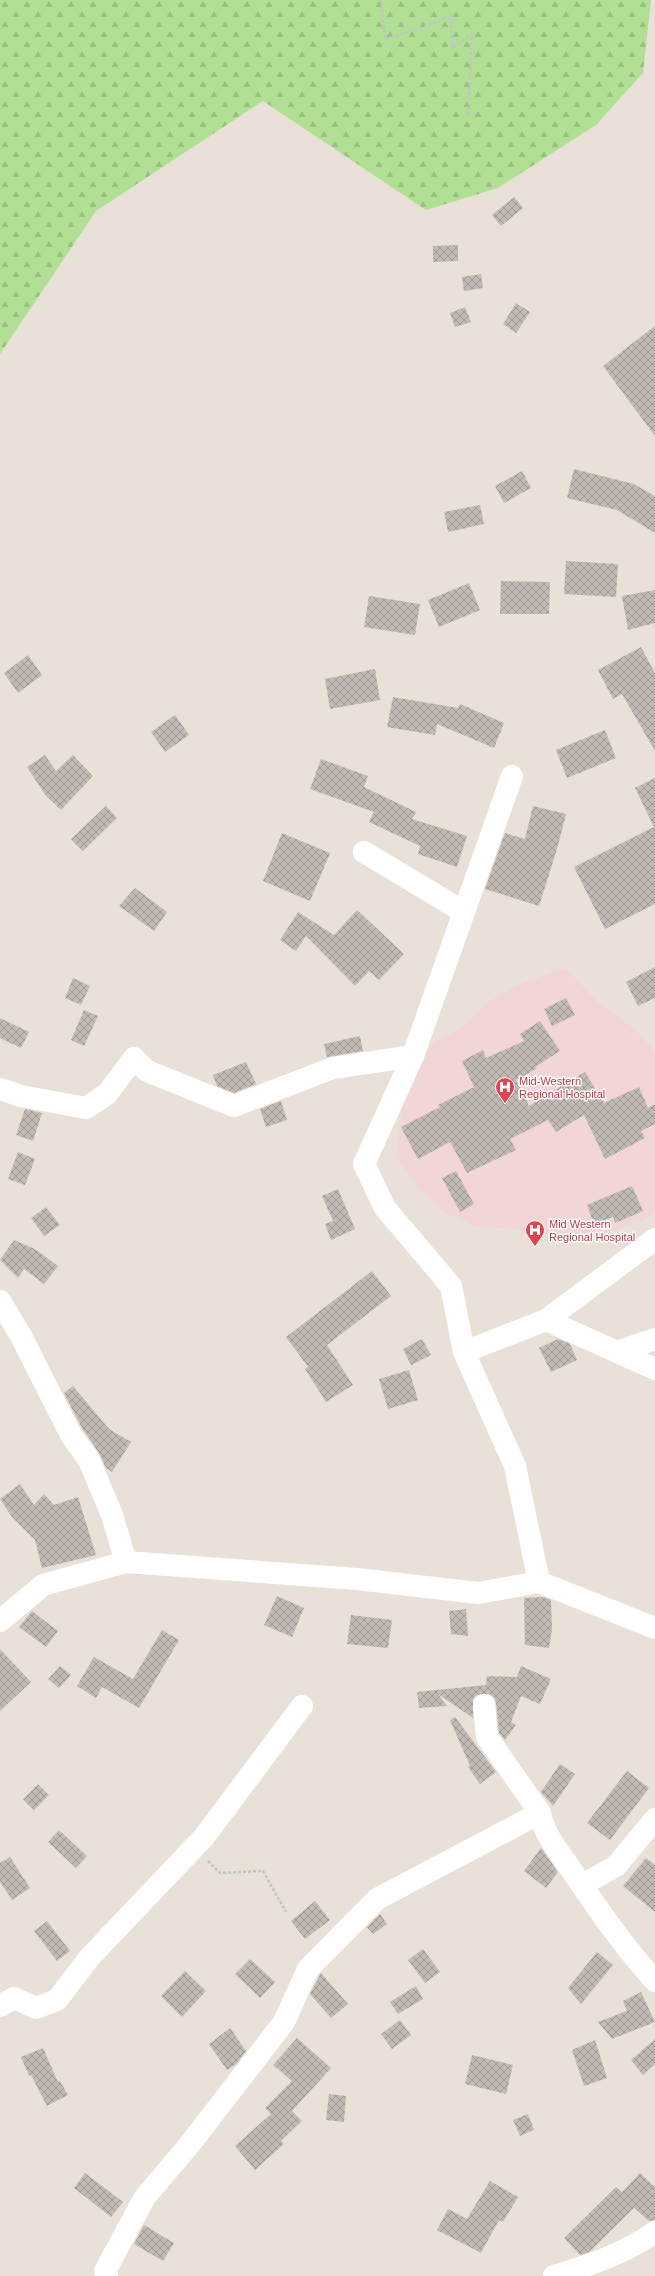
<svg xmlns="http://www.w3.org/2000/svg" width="655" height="2276" viewBox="0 0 655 2276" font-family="Arial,sans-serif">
<defs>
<pattern id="forest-firs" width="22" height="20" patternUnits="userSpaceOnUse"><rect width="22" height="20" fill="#b1e095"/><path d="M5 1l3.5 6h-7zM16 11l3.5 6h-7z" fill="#98c080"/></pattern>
<pattern id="building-cross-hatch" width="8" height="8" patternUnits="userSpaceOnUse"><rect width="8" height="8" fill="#c2bbb5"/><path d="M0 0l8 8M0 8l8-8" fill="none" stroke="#9e9893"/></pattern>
</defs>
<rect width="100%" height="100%" fill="#e9e1d8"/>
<path fill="#f1d5d7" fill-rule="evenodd" d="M565 968 599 1003 632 1027 655 1051V1104L639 1114 647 1128 655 1124V1213L643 1221 595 1236 557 1238 519 1229 478 1227 445 1213 418 1187 396 1157 402 1108 431 1044 461 1028 485 1004 515 986ZM638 1087 643 1098 605 1103ZM495 1106 515 1150 468 1173 456 1152ZM636 1122 645 1138 626 1148 617 1133ZM607 1128 619 1152 606 1159 593 1135ZM632 1186 642 1211 615 1223 605 1198ZM601 1200 608 1219 594 1224 587 1205Z"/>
<path fill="url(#forest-firs)" d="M0 0H651L643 73 596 125 498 188 426 210 263 101 96 211 0 354Z"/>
<path fill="url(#building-cross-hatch)" d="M514 197 523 208 501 226 492 215Z
M458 245V261L433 262V246Z
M481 274 483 288 464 291 462 277Z
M516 303 530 312 516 333 503 324Z
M465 307 471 322 455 327 450 313Z
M655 326V436L603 366Z
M574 469 634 484 655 496V533L617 510 567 498Z
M522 471 531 488 504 503 495 486Z
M480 505 484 524 448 532 444 512Z
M566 561 618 564 616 597 564 594Z
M501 581 550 582 549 614H500Z
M469 583 480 610 439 627 428 600Z
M655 590V623L628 630 622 596Z
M369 596 420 604 415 635 364 627Z
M641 647 655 673V751L622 694 613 699 598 670Z
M28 655 42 675 18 693 4 673Z
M375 669 380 700 330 709 325 679Z
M393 697 458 708 460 704 504 723 494 748 437 724 435 735 387 727Z
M175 715 189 735 165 752 151 732Z
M605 730 616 758 567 778 556 750Z
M45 755 56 771 73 755 93 776 61 810 46 796 27 767Z
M321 759 368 776 364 787 416 812 412 819 467 836 457 867 418 854 420 846 369 822 374 812 310 789Z
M655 778V904L605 929 574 867 654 827 635 788Z
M106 806 117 818 83 851 71 839Z
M533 806 566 814 557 849 539 906 485 889 505 833 525 839Z
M282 833 330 853 310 901 263 881Z
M135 888 167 912 154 931 119 906Z
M357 910 404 954 379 980 369 971 355 986 306 936 296 951 280 940 298 912 334 935Z
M655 967V998L638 1006 626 982Z
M73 978 90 986 81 1005 65 998Z
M566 998 575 1015 552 1026 544 1009Z
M84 1010 98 1016 84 1046 71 1040Z
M0 1018 29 1032 21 1048 0 1038Z
M540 1021 560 1051 535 1067 536 1069 516 1080 529 1106 585 1072 604 1103 639 1087 648 1108 655 1104V1124L641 1131 645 1138 605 1159 584 1115 556 1132 548 1120 510 1139 516 1150 467 1173 450 1142 418 1159 401 1127 440 1107 438 1105 474 1087 462 1061 483 1050 486 1058 524 1041 520 1034Z
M360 1036 363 1051 327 1057 324 1044Z
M246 1062 256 1084 234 1093 217 1086 213 1075Z
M281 1101 287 1120 266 1127 260 1109Z
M25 1109 42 1113 33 1141 16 1135Z
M18 1152 35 1159 25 1185 8 1179Z
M456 1171 474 1204 460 1212 442 1178Z
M632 1186 643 1211 615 1223 613 1217 594 1224 587 1205Z
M338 1189 355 1229 331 1240 325 1224 333 1221 322 1196Z
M46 1207 60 1225 44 1236 31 1218Z
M14 1240 35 1249 58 1266 44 1284 24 1269 18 1278 0 1260Z
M372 1271 391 1296 327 1345 353 1385 326 1402 305 1369 308 1367 286 1337Z
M422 1339 431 1355 411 1365 403 1349Z
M558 1339 570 1344 577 1360 551 1372 539 1348Z
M409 1370 418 1400 388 1409 379 1379Z
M73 1386 109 1429 131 1442 112 1472 106 1468 99 1453 82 1428 64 1393Z
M20 1484 34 1505 44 1494 54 1505 78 1497 96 1555 42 1568 35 1540 12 1517 0 1499Z
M277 1596 304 1608 292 1637 264 1625Z
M543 1597 551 1600 552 1629 549 1648 525 1645 524 1598Z
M466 1609 468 1636 451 1634 449 1611Z
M32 1611 58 1631 46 1647 19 1627Z
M351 1615 392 1620 388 1648 347 1644Z
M162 1630 179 1640 139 1708 102 1687 96 1698 77 1686 94 1657 133 1679Z
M0 1649 31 1682 0 1711Z
M60 1666 71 1675 59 1688 48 1679Z
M521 1666 551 1679 540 1704 521 1696 511 1722 516 1725 505 1740 499 1733 496 1703 494 1697 489 1694 477 1695 473 1699V1718L438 1694 447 1706 419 1708 417 1692 486 1685 487 1676 517 1677Z
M455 1717 496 1772 480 1784 468 1767 470 1766 450 1720Z
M560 1764 575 1774 553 1806 541 1792Z
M627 1771 649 1788 610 1840 587 1823Z
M38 1784 49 1795 34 1810 23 1799Z
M59 1830 87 1856 76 1868 48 1842Z
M541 1848 558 1872 546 1888 524 1871Z
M10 1857 30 1888 12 1900 0 1882V1863Z
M646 1858 655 1865V1912L623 1886Z
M315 1901 330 1920 305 1939 291 1921Z
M380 1914 387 1924 373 1934 367 1927Z
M47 1921 70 1951 57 1961 34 1931Z
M423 1949 440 1972 425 1983 408 1960Z
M597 1952 613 1965 581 2004 568 1988Z
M250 1959 275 1982 260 1998 235 1974Z
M185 1971 206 1991 182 2017 161 1996Z
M321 1973 348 2004 331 2018 310 1994Z
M416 1986 423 1999 398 2014 390 2002Z
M641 1992 655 2022 612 2039 598 2022 627 2011 623 2001Z
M400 2020 411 2035 392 2049 381 2034Z
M230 2028 246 2051 236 2064 227 2070 209 2044Z
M297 2038 331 2068 292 2111 302 2121 281 2141 284 2144 255 2170 235 2146 271 2114 265 2108 292 2081 273 2065Z
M655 2039V2064L643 2075 631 2060Z
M595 2040 607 2078 584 2086 572 2050Z
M43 2048 58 2082 60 2081 68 2095 47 2106 31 2075 29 2076 21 2057Z
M472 2055 513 2065 506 2094 465 2084Z
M329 2094 346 2096 344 2122 326 2120Z
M528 2114 534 2130 520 2136 513 2120Z
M85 2173 123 2202 111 2217 74 2188Z
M640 2173 655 2187V2220L649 2221 634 2208 589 2252 580 2255 564 2238 616 2187 622 2192Z
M490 2181 518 2197 503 2222 499 2220 481 2253 437 2230 448 2209 467 2219Z
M144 2225 174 2243 163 2261 134 2244Z"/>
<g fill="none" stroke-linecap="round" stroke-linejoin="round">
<path stroke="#c3c3c3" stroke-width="2.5" stroke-dasharray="3 2" stroke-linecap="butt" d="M381 0 385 39 430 25 451 15 452 48 472 34 468 116
M208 1861 220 1873 263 1871 286 1912"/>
<path stroke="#fff" stroke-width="22" d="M364 852 464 912 413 1056 364 1164 385 1208 451 1286 464 1352 515 1466 539 1582 655 1628
M464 912 512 776
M0 1089 21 1096 86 1108 107 1094 134 1058 147 1071 234 1106 333 1068 413 1056
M0 1301 21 1336 71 1435 89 1460 112 1515 126 1562
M546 1320 655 1369
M464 1352 546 1320 655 1239
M617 1352 655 1339
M0 1621 43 1585 126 1562 357 1579 478 1593 539 1582
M540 1813C544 1835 560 1853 572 1871 598 1909 624 1947 655 1981
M582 1885 616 1866 655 1819
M0 2006 14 1998 36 2008 57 2000 89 1958 204 1837 302 1706
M107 2276 105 2271 145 2197 190 2144 284 2022 308 1969 377 1899 540 1813 487 1737 484 1705
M554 2276C590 2265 624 2254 655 2232"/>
</g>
<defs>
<g id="hospital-pin" transform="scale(1)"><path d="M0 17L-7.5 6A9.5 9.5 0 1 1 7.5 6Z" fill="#e0444e" stroke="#fff"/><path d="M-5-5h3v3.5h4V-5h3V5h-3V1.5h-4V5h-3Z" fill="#fff"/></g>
</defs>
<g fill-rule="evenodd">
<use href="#hospital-pin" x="505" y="1087"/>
<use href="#hospital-pin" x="535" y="1230"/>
</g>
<g text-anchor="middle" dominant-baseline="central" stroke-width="3" stroke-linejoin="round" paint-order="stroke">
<g font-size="11" fill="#be3a42" stroke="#fff" text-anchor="start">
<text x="519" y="1081">Mid-Western<tspan x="519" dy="13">Regional Hospital</tspan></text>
<text x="549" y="1224">Mid Western<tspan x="549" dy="13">Regional Hospital</tspan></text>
</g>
</g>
</svg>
